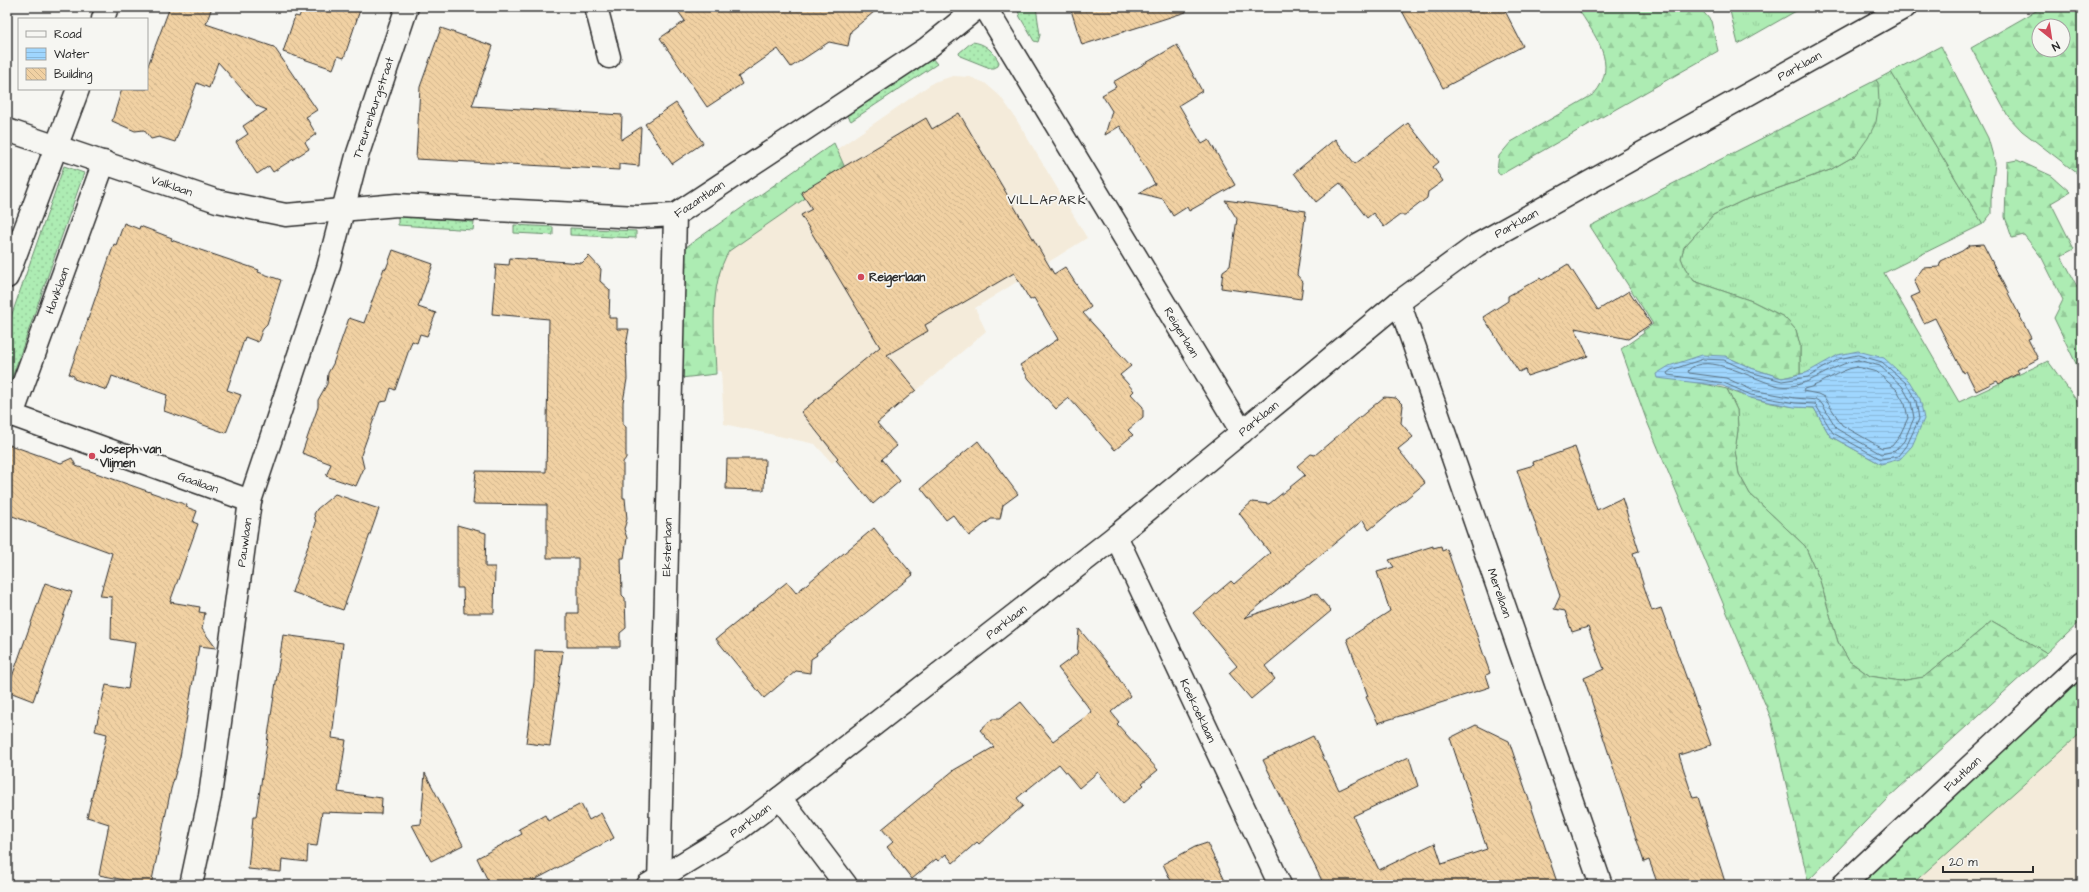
<svg xmlns="http://www.w3.org/2000/svg" width="2089" height="892" viewBox="0 0 2089 892" font-family="'Architects Daughter',sans-serif">
<defs>
<pattern id="grass-tufts" width="24" height="20" patternUnits="userSpaceOnUse"><rect width="24" height="20" fill="#adecb3"/><path d="M3 7l-1-3M5 7V3M7 7l1-3M15 17l-1-3M17 17v-4M19 17l1-3" fill="none" stroke="#95cb9a"/></pattern>
<pattern id="forest-firs" width="22" height="20" patternUnits="userSpaceOnUse"><rect width="22" height="20" fill="#adecb3"/><path d="M5 1l3.5 6h-7zM16 11l3.5 6h-7z" fill="#95cb9a"/></pattern>
<pattern id="garden-dots" width="8" height="8" patternUnits="userSpaceOnUse"><rect width="8" height="8" fill="#adecb3"/><path d="M2 2h.1M6 6h.1" fill="none" stroke="#95cb9a" stroke-width="1.8" stroke-linecap="round"/></pattern>
<pattern id="water-rules" width="6" height="5" patternUnits="userSpaceOnUse"><rect width="6" height="5" fill="#9fd6fe"/><path d="M0 2.5h6" fill="none" stroke="#89b8da"/></pattern>
<pattern id="building-back-hatch" width="6" height="6" patternUnits="userSpaceOnUse"><rect width="6" height="6" fill="#f1d1a3"/><path d="M-1 5l2 2M0 0l6 6M5-1l2 2" fill="none" stroke="#cfb48c"/></pattern>
</defs>
<rect width="100%" height="100%" fill="#f6f6f2"/>
<filter id="ink" filterUnits="userSpaceOnUse"><feTurbulence type="fractalNoise" baseFrequency=".025" numOctaves="2"/><feDisplacementMap in="SourceGraphic" scale="8" xChannelSelector="R" yChannelSelector="G"/><feConvolveMatrix kernelMatrix="1 2 1 2 8 2 1 2 1" color-interpolation-filters="sRGB"/></filter>
<g filter="url(#ink)">
<path fill="#f4ebda" d="M953 76 970 77 985 83 1000 96 1013 114 1087 238 975 308 986 331 832 463 815 444 724 424 721 371 697 369V246L934 82Z
M2082 717V885H1898Z"/>
<path fill="url(#grass-tufts)" stroke="#6c8c6f" d="M1729 7H1803L1738 44Z
M1891 72 1983 224 1884 273 1959 402 2048 361 2082 408V620L2047 653 1992 621 1924 677 1900 681 1870 676 1849 661 1838 642 1820 581 1805 546 1750 494 1739 474 1735 451 1738 430 1737 410 1727 389C1755 401 1784 407 1814 408L1830 436 1881 464 1806 373 1800 374V345L1796 330 1784 317 1752 301 1694 281 1685 268 1681 258 1684 247 1713 215 1742 201 1830 170 1856 155 1878 83 1876 80Z"/>
<path fill="url(#forest-firs)" stroke="#6c8c6f" fill-rule="evenodd" d="M1577 7H1699L1711 21 1718 51 1500 175 1497 170 1499 156 1511 142 1594 94C1620 64 1594 35 1577 7Z
M2043 7H2082V177L2022 131 2008 116 1971 48ZM2039 26H2063V50H2039Z
M1941 46 1988 138 1995 163 1991 199V214L1983 224 1891 72Z
M1876 80 1878 83 1879 102 1876 122 1868 138 1856 155 1830 170 1742 201 1713 215 1684 247 1681 258 1685 268 1694 281 1752 301 1784 317 1796 330 1800 345V374L1782 378 1751 368 1725 356 1696 382 1727 389 1737 410 1738 430 1735 451 1739 474 1750 494 1805 546 1820 581 1838 642 1849 661 1870 676 1900 681 1924 677 1992 621 2047 653 1888 798 1808 881 1771 718 1646 419 1621 349 1644 333 1643 331 1653 324 1590 226Z
M834 143 846 170 729 251C708 286 715 335 716 374L681 378 684 256 686 247Z
M2017 160 2052 176 2070 192 2051 203 2074 249 2061 256 2082 296V376L2054 318 2063 300 2042 258 2024 235 2012 238 2005 217 2007 162Z
M2082 666V732L1911 885H1852Z"/>
<path fill="url(#garden-dots)" stroke="#6c8c6f" d="M1017 7H1036L1040 35 1038 42 1034 41 1020 17Z
M972 42C985 43 993 51 999 62L998 66 994 68H990L960 56 959 53Z
M932 58 937 64 851 121 847 115Z
M64 166 84 173 8 389 7 328Z
M398 216 474 222 473 230 398 225Z
M514 225 553 227V235L514 233Z
M570 228 636 231V238L570 235Z"/>
<path fill="url(#water-rules)" stroke="#7192aa" d="M1858 351 1884 358 1909 381 1920 399 1924 419 1912 446 1900 459 1881 464 1830 436 1814 408 1794 407 1750 398 1723 386 1657 378 1656 374 1669 366 1702 355 1725 356 1751 368 1782 378 1806 373 1838 355Z"/>
<g fill="none" stroke-linecap="round" stroke-linejoin="round">
<path stroke="#596f7f" stroke-width="1" d="M1858 355 1882 362 1906 383 1916 401 1919 419 1908 443 1898 456 1881 459 1833 433 1815 404 1795 403 1751 395 1724 383 1668 375 1667 373 1671 370 1703 359 1724 360 1750 372 1782 381 1808 377 1839 359Z
M1858 360 1880 366 1902 386 1911 402 1914 418 1904 441 1895 451 1881 454 1837 429 1822 404 1817 400 1795 398 1752 390 1726 378 1689 373 1688 371C1706 349 1758 383 1780 386 1807 390 1831 364 1858 360Z
M1857 367 1877 372 1897 390 1905 404 1908 418 1899 437 1892 446 1882 448 1842 425 1824 397 1818 394 1803 391 1804 389C1823 385 1837 370 1857 367Z"/>
</g>
<path fill="url(#building-back-hatch)" stroke="#2b2b2b" d="M170 7H212L206 24 274 47 317 110 306 117 316 134 305 142 309 149 273 172 269 166 257 174 236 142 248 134 243 126 267 110 257 106 218 62 209 88 197 83 175 142 159 137 151 139 144 130 135 131 112 121 122 89H147V68Z
M303 7H361L344 58 338 56 333 69 283 52 295 16 299 17Z
M675 7H880L851 31 848 46 829 42 791 67 778 49 738 77 742 84 707 107 660 38 685 21Z
M1070 7H1185L1186 12 1082 45Z
M1400 7H1503L1523 46 1443 88Z
M441 28 493 46 472 106 622 115 621 140 641 127 639 166 619 164V170L416 159 420 87Z
M1177 45 1202 91 1179 105 1202 144 1209 140 1235 185 1189 211 1187 207 1173 216 1163 199 1139 193 1155 184 1120 126 1105 135 1112 111 1102 95 1116 87 1113 82Z
M676 103 703 143 672 164 645 124Z
M959 113 1054 274 1065 267 1091 307 1083 313 1131 366 1120 375 1134 391 1131 394 1143 407V417L1128 430 1133 435 1115 450 1069 398 1056 409 1029 379 1020 365 1058 339 1034 298 1030 300 1014 273 925 325 928 331 887 355 916 390 877 423 897 446 882 459 900 481 873 504 836 460 838 458 801 412 880 347 801 215 812 209 801 192 926 118 932 129Z
M1408 123 1439 162 1433 167 1443 181 1428 192 1427 198 1405 215H1400L1384 227 1373 213 1367 218 1340 183 1316 202 1294 173 1335 139 1355 164Z
M1225 200 1306 211 1297 275 1303 282 1301 299 1221 288 1223 271 1230 266 1237 219Z
M124 223 139 229 140 226 172 238 171 240 259 270 258 272 281 280 267 324 263 328 258 342 245 337 227 390 241 395 226 433 164 411 167 395 112 376 107 390 74 379V376L69 374 114 244 116 245Z
M1983 244 2031 338 2028 339 2038 359 2017 370 2019 373 1999 384 1997 381 1976 391 1966 371 1963 373 1935 318 1924 323 1911 297 1920 293 1914 280 1923 268 1939 267 1941 261 1962 251 1970 245Z
M393 250 433 264 418 307 436 313 427 336 420 334 417 343 412 341 395 390 391 388 387 401 380 402 361 455 364 468 356 486 326 476 331 464 302 453 318 407V400L327 384 328 373 333 364 349 318 364 323 384 268 386 269Z
M589 256 601 269 600 281 610 290 609 318H617V329H629L626 346 627 379 623 402V425L626 427V458L623 462V498H625L627 519 624 529 627 538 624 558H621L622 595 625 598 626 628 620 633V647H567V613H578V558H547V505L473 504 476 471 546 472 549 319 492 314 496 264 509 265 510 258 582 263Z
M1568 264 1598 310 1629 291 1651 324 1628 339 1575 328 1588 356 1527 376 1525 369 1519 372 1483 317 1508 301V296L1540 278 1542 280Z
M1384 397 1396 398 1403 405 1401 423 1413 437 1398 449 1425 483 1369 530 1363 520 1244 618 1316 593 1331 611 1265 666 1275 679 1251 699 1229 673 1237 666 1193 613 1231 581 1234 584 1270 553 1239 513 1252 502 1269 504 1305 475 1297 466 1311 454 1315 455Z
M978 441 1018 494 1003 505 1000 519H991L969 536 953 515 946 520 921 488Z
M7 444 61 463 72 458 76 466 187 505 186 507 197 511 193 522 198 524 170 602 200 607 199 612 205 613 202 629 216 648 199 646 180 757 171 789 151 885 99 875 109 824 87 817 107 734 95 731 106 685 128 689 135 643 111 639 112 597 100 596 112 553 7 514Z
M1575 447 1597 510 1622 498 1639 551 1633 553 1652 611 1661 608 1711 745 1679 755 1693 798 1698 797 1726 885H1658L1649 860 1644 862 1584 678 1604 669 1588 627 1572 632 1565 611 1554 609 1560 596 1517 470 1534 465 1533 462Z
M727 459H765L764 490 726 489Z
M335 494 379 509 343 610 292 592 316 523 314 514 317 509Z
M457 525 486 533 485 567H495L494 613H464L463 588H457Z
M874 528 913 575 816 653 817 655 811 659 810 673 796 671 764 698 716 639 787 582 796 593Z
M1433 546V548L1441 546 1442 551 1447 549 1490 673 1486 675 1490 687 1378 723 1366 697 1368 696 1347 639 1390 611 1377 572 1394 567 1389 560Z
M45 583 72 592 33 701 7 691Z
M1079 629 1114 671 1130 696 1111 712 1119 722 1117 724 1158 770 1142 783 1144 785 1123 803 1098 772 1079 788 1059 764 1017 798 1023 806 979 844 977 842 953 863 946 854 938 861 936 859 912 879 887 847 893 842 882 829 954 770 994 747 980 730 992 719H999L1021 702 1053 741 1092 712 1058 668 1077 654Z
M283 635 343 643 332 738 346 740 338 792 382 798 381 814 322 812 317 846 308 845 307 862 282 859 281 872 248 869 253 817H256Z
M535 650 563 651 550 746 526 743 534 682Z
M1476 725 1509 741 1558 885H1324L1263 760 1313 736 1339 790 1409 757 1418 786 1353 816 1379 870 1435 843 1442 864 1487 849 1450 738Z
M425 773 463 845 431 861 412 825 421 824Z
M581 804 589 820 601 813 614 838 525 885H490L477 858 522 834 519 829 545 815 548 821Z
M1207 843 1227 885H1173L1163 864 1195 847Z"/>
<g fill="none" stroke-linecap="round" stroke-linejoin="round">
<g stroke="#2b2b2b" stroke-width="25">
<g id="street">
<path d="M596 7 609 57"/>
<path id="s1" d="M985 7 1242 432"/>
<path d="M103 19 107 7"/>
<path id="s2" d="M7 130 217 201 286 215 397 205 638 217 675 215 926 49 978 7"/>
<path d="M7 277 78 89"/>
<path id="s3" d="M1399 302 1601 885"/>
<path id="s4" d="M7 413 12 415 104 162"/>
<path id="s5" d="M12 415 250 501"/>
<path id="s6" d="M1116 536 1280 885"/>
<path d="M780 798 846 885"/>
<path id="s7" d="M191 885 210 796 250 501 328 268 357 156 407 7"/>
<path id="s8" d="M659 885 675 215"/>
</g>
</g>
<g stroke="#2b2b2b" stroke-width="25">
<g id="secondary">
<path id="s9" d="M648 885 735 832 780 798 1116 536 1399 302 1477 245 1905 7"/>
<path id="s10" d="M1843 885 2082 662"/>
</g>
</g>
<use href="#street" stroke="#f6f6f2" stroke-width="22"/>
<use href="#secondary" stroke="#f6f6f2" stroke-width="22"/>
</g>
</g>
<g fill="#d1495b" stroke="#f6f6f2" stroke-width="1.5">
<circle cx="861" cy="277" r="4"/>
<circle cx="92" cy="456" r="4"/>
</g>
<g text-anchor="middle" dominant-baseline="central" stroke-width="3.5" stroke-linejoin="round" paint-order="stroke">
<g font-size="12" fill="#2b2b2b" stroke="#f6f6f2">
<text stroke="none"><textPath href="#s9" startOffset="1417">Parklaan</textPath></text>
<text stroke="none"><textPath href="#s7" startOffset="801">Treurenburgstraat</textPath></text>
<text stroke="none"><textPath href="#s2" startOffset="174">Valklaan</textPath></text>
<text stroke="none"><textPath href="#s2" startOffset="711">Fazantlaan</textPath></text>
<text stroke="none"><textPath href="#s9" startOffset="1093">Parklaan</textPath></text>
<text stroke="none"><textPath href="#s4" startOffset="138">Haviklaan</textPath></text>
<text stroke="none"><textPath href="#s1" startOffset="380">Reigerlaan</textPath></text>
<text stroke="none"><textPath href="#s9" startOffset="769">Parklaan</textPath></text>
<text stroke="none"><textPath href="#s5" startOffset="198">Gaailaan</textPath></text>
<text stroke="none"><textPath href="#s7" startOffset="347">Pauwlaan</textPath></text>
<text stroke="none"><textPath href="#s8" startOffset="338">Eksterlaan</textPath></text>
<text stroke="none"><textPath href="#s3" startOffset="308">Merellaan</textPath></text>
<text stroke="none"><textPath href="#s9" startOffset="445">Parklaan</textPath></text>
<text stroke="none"><textPath href="#s6" startOffset="193">Koekoeklaan</textPath></text>
<text stroke="none"><textPath href="#s10" startOffset="163">Fuutlaan</textPath></text>
<text stroke="none"><textPath href="#s9" startOffset="121">Parklaan</textPath></text>
</g>
<g font-size="12" font-weight="bold" fill="#2b2b2b" stroke="#f6f6f2" text-anchor="start">
<text x="869" y="277">Reigerlaan</text>
<text x="100" y="449">Joseph van<tspan x="100" dy="14">Vlijmen</tspan></text>
</g>
<g font-size="13" letter-spacing="1" fill="#2b2b2b" stroke="#f6f6f2">
<text x="1047" y="200">VILLAPARK</text>
</g>
</g>
<rect width="2089" height="892" fill="none" stroke="#f6f6f2" stroke-width="24"/>
<rect x="12" y="12" width="2065" height="868" fill="none" stroke="#2b2b2b" stroke-width="1.5" filter="url(#ink)"/>
<rect x="18" y="18" width="130" height="72" fill="#f6f6f2" stroke="#a5a5a2"/>
<rect x="26" y="31" width="20" height="6" fill="#f6f6f2" stroke="#a5a5a2"/>
<text x="54" y="38" font-size="12" fill="#2b2b2b">Road</text>
<rect x="26" y="48" width="20" height="12" fill="url(#water-rules)" stroke="#a5a5a2"/>
<text x="54" y="58" font-size="12" fill="#2b2b2b">Water</text>
<rect x="26" y="68" width="20" height="12" fill="url(#building-back-hatch)" stroke="#a5a5a2"/>
<text x="54" y="78" font-size="12" fill="#2b2b2b">Building</text>
<g transform="translate(2051 38) rotate(150)"><circle r="19" fill="#f6f6f2" stroke="#a5a5a2"/>
<path d="M0-3L7 15L0 10L-7 15Z" fill="#d1495b"/>
<text y="-6" font-size="11" font-weight="bold" text-anchor="middle" fill="#2b2b2b">N</text>
</g>
<path d="M1943 866v6h90v-6" fill="none" stroke="#2b2b2b" stroke-width="2"/>
<text x="1949" y="866" font-size="12" fill="#2b2b2b" stroke="#f6f6f2" stroke-width="3" paint-order="stroke">20 m</text>
</svg>
